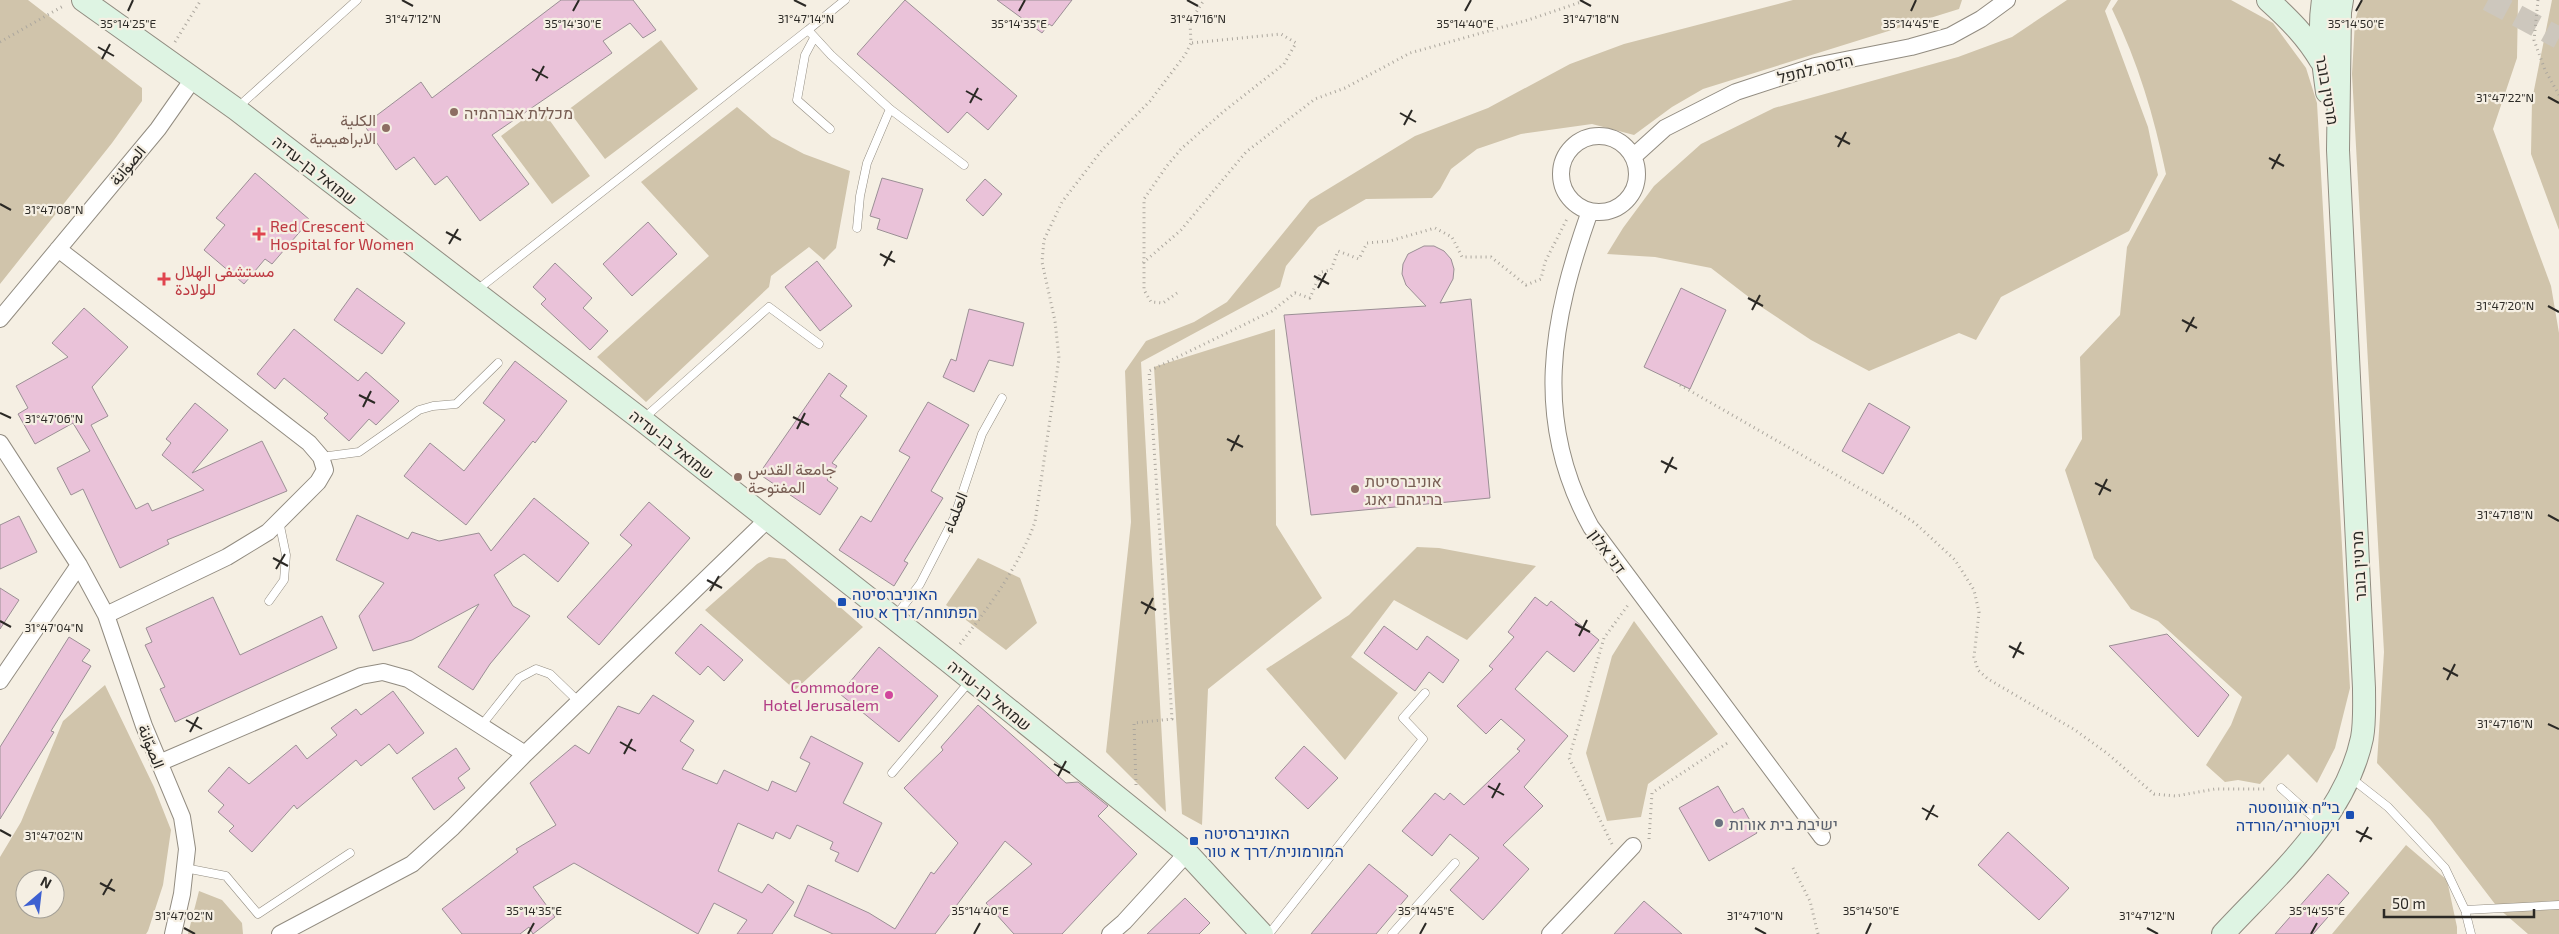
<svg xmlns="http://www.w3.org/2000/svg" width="2559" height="934" viewBox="0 0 2559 934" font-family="'Exo 2',Vazirmatn,Heebo,sans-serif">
<rect width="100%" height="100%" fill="#f5efe3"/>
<path fill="#d0c4ab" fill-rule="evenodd" d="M0 0H28L142 88V101L112 143 0 284Z
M1793 0H1962L1959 9 1703 89 1672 107 1634 135 1592 124 1521 134 1477 149 1451 169 1440 189 1432 198 1366 199 1318 227 1286 266 1280 287 1141 362 1166 812 1106 752 1131 522 1125 371 1146 341 1194 322 1227 302 1310 200 1415 136 1488 108 1570 64 1624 44Z
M2067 0H2111L2105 11 2148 127 2158 175 2129 231 2001 297 1976 340 1959 333 1869 371 1811 340 1763 308 1711 268 1655 257 1607 254 1623 228 1654 186 1701 144 1774 108 1958 57 2012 37Z
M2118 0H2231L2273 23 2306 68 2317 103 2350 688 2335 748 2317 783 2288 754 2260 784 2238 780 2225 782 2206 765 2231 725 2242 697 2158 621 2131 609 2094 558 2065 470 2082 439 2080 357 2120 315 2127 247 2166 174C2154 116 2138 62 2112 9Z
M2361 0H2518L2517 58 2493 129 2551 286 2559 333V934H2528L2498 908 2430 819 2377 763 2384 652 2352 74 2355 21Z
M2552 0H2559V230L2531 154 2532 100Z
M661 40 698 89 605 159 568 110Z
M540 107 590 176 552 204 501 136Z
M737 107 772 137 804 154 850 171 836 248 824 260 809 247 771 276 769 287 646 402 597 357 709 256 641 182Z
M1275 329 1276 525 1322 598 1208 689 1202 825 1182 814 1154 367Z
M1417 547 1439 548 1536 566 1467 640 1394 600 1351 657 1398 693 1345 760 1266 669 1349 615Z
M769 557 785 559 863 627 795 690 705 610 757 564Z
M978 558 1020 578 1037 623 1006 650 946 605Z
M1634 621 1718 734 1648 784 1641 817 1607 821 1586 753 1612 656Z
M105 685 154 787 171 830 163 885 148 931 146 934H0V857L21 822 63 721ZM25 879H55V909H25Z
M2406 845 2447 880 2457 927V934H2332Z
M199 891 222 900 242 923 243 934H188Z"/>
<path fill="#eac2d9" stroke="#9b8f95" d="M561 0H633L656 30 643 38 630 23 603 41 612 53 492 135 529 184 480 221 447 176 435 185 414 157 396 170 364 125 421 82 432 98Z
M905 0 1017 96 988 130 967 112 948 133 857 54Z
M997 0H1072L1052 26 1049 24 1042 33Z
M255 173 310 220 272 264 265 259 244 284 204 250 225 225 216 218Z
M882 178 923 189 907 239 877 229 880 219 870 216Z
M985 179 1002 194 983 216 966 200Z
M648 222 677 254 632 296 603 264Z
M1424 246H1434L1444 251 1451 259 1454 269 1453 279 1440 303 1471 299 1490 498 1311 515 1284 315 1426 306 1406 285 1402 274 1403 264 1408 254Z
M817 261 852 306 820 331 785 287Z
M555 263 592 298 583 308 608 331 590 350 541 304 546 299 533 287Z
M357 288 405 323 382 354 334 320Z
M1681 288 1726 310 1690 389 1644 367Z
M84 308 128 347 92 387 108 416 91 425 136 509 148 503 152 511 204 490 162 455 171 443 166 439 195 403 228 430 192 473 262 441 287 491 167 540 169 544 120 568 83 489 71 495 57 468 90 451 73 423 35 444 18 414 28 408 16 386 68 357 52 343Z
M969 309 1024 323 1013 366 989 360 974 392 943 377 951 359 956 361Z
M294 329 358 381 366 372 399 401 376 425 369 419 349 441 324 418 328 414 284 378 275 389 257 374Z
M515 361 567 401 535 443 533 441 466 525 404 476 430 443 464 471 505 420 483 403Z
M829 373 847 386 840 396 867 416 832 463 837 466 827 480 838 488 820 515 759 474Z
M928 402 969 425 931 491 943 498 904 561 908 563 894 586 839 550 861 516 871 522 910 457 899 451Z
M1869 403 1910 427 1883 474 1842 451Z
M534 498 589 543 558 582 524 554 494 575 513 606 530 616 490 664 473 690 438 667 479 604 412 640 373 651 359 616 384 583 336 560 357 515 408 539 412 532 439 541 479 533 491 551Z
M649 502 690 538 599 645 567 617 632 545 620 535Z
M19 516 37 552 0 569V525Z
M0 588 19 600 0 629Z
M213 597 240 655 322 616 337 648 175 722 160 689 165 687 145 645 152 642 146 628Z
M1535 597 1547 606 1551 601 1599 640 1574 672 1547 651 1515 689 1568 736 1524 787 1543 806 1503 845 1529 869 1483 920 1450 890 1479 858 1450 834 1432 856 1402 831 1435 793 1444 800 1450 793 1464 805 1520 751 1517 749 1525 740 1501 719 1486 734 1457 706 1493 669 1489 666 1514 637 1508 632Z
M701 624 743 660 724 681 708 666 700 675 675 653Z
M1384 626 1417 650 1427 636 1459 660 1443 683 1429 672 1415 691 1364 653Z
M2167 634 2229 695 2198 737 2109 646Z
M69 637 90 650 82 661 91 666 51 731 54 732 0 819V747Z
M879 647 938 696 899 742 840 694Z
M393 691 424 733 397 754 389 744 361 766 356 760 297 809 294 805 252 852 229 831 234 826 218 812 224 805 208 791 229 767 249 784 296 745 307 759 337 735 331 728 356 709 361 715Z
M653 695 694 721 680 741 694 750 682 769 717 784 724 770 768 791 772 781 796 792 810 763 800 758 811 736 863 763 843 803 882 823 858 872 835 861 839 853 830 849 833 842 797 825 790 839 776 832 773 839 738 823 718 871 762 893 768 884 794 902 772 934H737L747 920 714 903 698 934 574 863 533 887 555 917 533 934 529 927 520 934H462L442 909 518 852 516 849 556 825 530 783 575 745 589 754 618 706 639 714Z
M978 705 1066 783 1078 782 1108 806 1098 816 1137 854 1062 934H1014L986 903 1032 864 1005 841 935 934H833L794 916 808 885 869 913 895 929 931 872 934 874 958 843 904 788 943 750 941 747Z
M1304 746 1338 778 1308 809 1275 778Z
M456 748 470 769 458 778 465 788 434 810 412 778Z
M1718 786 1734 813 1743 808 1757 833 1709 861 1679 808Z
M2008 832 2069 888 2039 920 1978 865Z
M1369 864 1408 896 1376 934H1311Z
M2328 874 2349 893 2313 934H2275Z
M1185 898 1210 923 1199 934H1147Z
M1644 901 1682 934H1614Z"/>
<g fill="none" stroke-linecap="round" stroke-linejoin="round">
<path stroke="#cdc7bd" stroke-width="22" stroke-dasharray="22 11" stroke-linecap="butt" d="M2488 0 2559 38"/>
<g stroke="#928c81" stroke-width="9">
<path id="lane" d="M808 30 845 0
M814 38 805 55 797 100 830 129
M238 107 357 0
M857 228 860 196 867 163 890 109
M477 290 808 30 831 55 890 109 964 165
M643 419 769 307 819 344
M321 457 359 452 419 410 433 406 456 404 498 363
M269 601 284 580 286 555 279 521
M895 617 920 584 936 553 954 518 982 434 1002 398
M481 726 519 678 536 669 550 674 579 702
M892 773 970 681
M2351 778 2388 807 2445 868 2465 910 2471 934
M2281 788 2321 824
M185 868 226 876 258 914 350 853
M2465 910 2559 905
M1269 934 1423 739 1403 718 1425 693
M1392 934 1455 863"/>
</g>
<g stroke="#928c81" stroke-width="18">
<path id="street" d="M1561 174a38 38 0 1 1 76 0a38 38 0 1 1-76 0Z
M1633 157 1665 128 1736 92 1815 66 1911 47 1950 36 1981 19 2007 0
M1590 211C1551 321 1532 420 1591 527L1822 837
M58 249 309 443 321 457 325 470 318 482 268 532 227 557 106 615
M0 319 158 129 193 79
M0 443 79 565 106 615 144 726 182 817 187 849 182 894 173 934
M0 681 79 565
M159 763 361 676 383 672 408 679 525 754
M280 934 412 864 453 827 525 754 768 519
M1110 934 1124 922 1187 853
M1550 934 1633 846"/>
</g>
<g stroke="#928c81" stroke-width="24">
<path id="secondary" d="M83 0 236 109 642 420 947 660 1187 853 1262 934
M2268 0C2289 19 2307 37 2321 61
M2323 0C2318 32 2323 61 2327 92
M2223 934C2276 877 2345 818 2362 738 2365 722 2364 704 2364 688L2338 150 2340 12 2342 0"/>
</g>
<path stroke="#aca79e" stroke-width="3" stroke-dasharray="1 4" stroke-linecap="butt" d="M2538 0 2534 40 2545 70 2559 95
M0 42 65 5
M175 42 201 0
M1143 263 1181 230 1246 152 1315 99 1345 88 1410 53 1528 20 1587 0
M1177 293 1163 303 1151 302 1144 290V199L1166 167 1181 149 1223 112 1284 64 1296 43 1281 34 1191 43
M1680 385 1880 500 1915 523 1955 560 1974 590 1979 612 1974 657 1978 670 1988 679 2075 730 2108 754 2154 794 2176 796 2215 789H2267
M960 644C989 607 1019 566 1035 522L1059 358 1055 321 1042 262 1044 240 1062 202 1102 150 1150 101 1185 55 1191 43 1190 22 1204 0
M1136 785 1134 723 1172 719 1149 371 1272 311 1295 293 1310 298 1321 272 1331 270 1338 251 1359 259 1367 243 1390 241 1435 228 1452 237 1462 257H1491L1526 285 1541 279 1545 262 1567 219
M1649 839 1652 793 1729 742
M1612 844 1569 758 1604 638 1628 605
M1793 868 1810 901 1818 934"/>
<use href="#lane" stroke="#fff" stroke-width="8"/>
<use href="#street" stroke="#fff" stroke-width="16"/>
<use href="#secondary" stroke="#def4e3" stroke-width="22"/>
</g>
<path fill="none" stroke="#2b2925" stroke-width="2" d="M402 0 413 6M794 0 806 6M1187 0 1198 6M1580 0 1591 6M128 11 133 0M573 11 579 0M1019 11 1025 0M1465 11 1471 0M1911 11 1916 0M2356 11 2362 0M98 47 114 56M102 59 110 44M532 69 548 78M536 81 544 66M966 91 982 100M2548 97 2559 103M970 103 978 88M1400 113 1416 122M1404 125 1412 110M1835 136 1850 144M1838 147 1846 132M2269 158 2284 166M2272 169 2280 154M0 204 11 210M446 232 461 240M449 244 458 229M880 254 895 262M884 266 892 251M1314 276 1329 284M1318 288 1326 273M1748 298 1763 306M2548 306 2559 312M1752 310 1760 295M2182 320 2197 328M2186 332 2194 317M359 395 375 403M363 407 371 391M0 413 11 418M793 417 809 425M797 429 805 413M1227 439 1243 447M1231 451 1239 435M1661 461 1677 469M1665 473 1673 457M2095 483 2111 491M2099 495 2107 479M2548 515 2559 521M273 558 288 566M276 569 285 554M707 580 722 588M710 591 719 576M1141 602 1156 610M1145 614 1153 598M0 621 11 627M1575 624 1590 632M1579 636 1587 620M2009 646 2024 654M2013 658 2021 642M2443 668 2458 676M2447 680 2455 664M186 720 202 729M2548 724 2559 729M190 732 198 717M620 742 636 751M624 754 632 739M1054 764 1070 773M1058 776 1066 761M1488 786 1504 795M1492 798 1500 783M1922 808 1938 817M1926 820 1934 805M0 830 11 836M2356 831 2372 839M2360 842 2368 827M100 883 115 891M103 895 112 879M184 928 195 934M1755 928 1766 934M2147 928 2158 934M528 934 534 923M974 934 980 923M1420 934 1426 923M1866 934 1871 923M2311 934 2317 923"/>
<g fill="#8d6e63" stroke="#f5efe3" stroke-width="2">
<circle cx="454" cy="112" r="5"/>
<circle cx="386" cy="128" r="5"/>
<circle cx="738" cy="477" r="5"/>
<circle cx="1355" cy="489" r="5"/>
</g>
<g fill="#e0444e" stroke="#f5efe3" stroke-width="2">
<path d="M256.5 226.5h5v5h5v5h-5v5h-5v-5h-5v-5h5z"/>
<path d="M161.5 271.5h5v5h5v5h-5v5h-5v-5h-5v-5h5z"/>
</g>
<g fill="#1a4fb4" stroke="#f5efe3" stroke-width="2">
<rect x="837" y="597" width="10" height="10" rx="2.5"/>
<rect x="2345" y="810" width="10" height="10" rx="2.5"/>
<rect x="1189" y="836" width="10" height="10" rx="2.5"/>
</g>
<circle fill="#d1479c" stroke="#f5efe3" stroke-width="2" cx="889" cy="695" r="5"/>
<circle fill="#6b7280" stroke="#f5efe3" stroke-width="2" cx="1719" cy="823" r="5"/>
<g text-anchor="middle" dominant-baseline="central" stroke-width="4.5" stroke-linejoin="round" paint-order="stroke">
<g font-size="16" fill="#2b2925" stroke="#f5efe3">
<text transform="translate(1815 68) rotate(-14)">הדסה למפל</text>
<text transform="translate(2328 90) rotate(80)">מרטין בובר</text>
<text transform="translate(127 165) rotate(-50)">الصوّانة</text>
<text transform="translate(315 170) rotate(38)">שמואל בן-עדיה</text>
<text transform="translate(672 444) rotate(38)">שמואל בן-עדיה</text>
<text transform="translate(954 512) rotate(-68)">العلماء</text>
<text transform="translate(1608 551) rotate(54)">דני אלון</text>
<text transform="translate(2358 566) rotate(-93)">מרטין בובר</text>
<text transform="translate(990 695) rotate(39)">שמואל בן-עדיה</text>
<text transform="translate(152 746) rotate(68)">الصوّانة</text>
</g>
<g font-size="16" fill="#785e54" stroke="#f5efe3" text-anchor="start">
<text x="464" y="112">מכללת אברהמיה</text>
<text x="376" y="119" text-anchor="end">الكلية<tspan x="376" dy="18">الابراهيمية</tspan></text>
<text x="748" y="468">جامعة القدس<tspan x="748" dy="18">المفتوحة</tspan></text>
<text x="1365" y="480">אוניברסיטת<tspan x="1365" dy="18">בריגהם יאנג</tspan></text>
</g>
<g font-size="16" fill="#be3a42" stroke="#f5efe3" text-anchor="start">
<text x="270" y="225">Red Crescent<tspan x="270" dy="18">Hospital for Women</tspan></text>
<text x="175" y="270">مستشفى الهلال<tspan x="175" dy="18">للولادة</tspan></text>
</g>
<g font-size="16" fill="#164399" stroke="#f5efe3" text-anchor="start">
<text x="852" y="593">האוניברסיטה<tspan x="852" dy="18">הפתוחה/דרך א טור</tspan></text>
<text x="2340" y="806" text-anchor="end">בי״ח אוגווסטה<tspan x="2340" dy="18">ויקטוריה/הורדה</tspan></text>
<text x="1204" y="832">האוניברסיטה<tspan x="1204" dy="18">המורמונית/דרך א טור</tspan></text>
</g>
<g font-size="16" fill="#b23c85" stroke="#f5efe3" text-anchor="end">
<text x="879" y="686">Commodore<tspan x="879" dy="18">Hotel Jerusalem</tspan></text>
</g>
<g font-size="16" fill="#5b616d" stroke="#f5efe3" text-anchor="start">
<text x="1729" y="823">ישיבת בית אורות</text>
</g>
</g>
<g font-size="12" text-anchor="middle" fill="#2b2925" stroke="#f5efe3" stroke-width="4.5" stroke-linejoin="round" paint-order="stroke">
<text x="413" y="23">31°47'12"N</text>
<text x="806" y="23">31°47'14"N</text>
<text x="1198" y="23">31°47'16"N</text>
<text x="1591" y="23">31°47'18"N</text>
<text x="128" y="28">35°14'25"E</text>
<text x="573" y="28">35°14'30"E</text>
<text x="1019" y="28">35°14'35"E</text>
<text x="1465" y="28">35°14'40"E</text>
<text x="1911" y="28">35°14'45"E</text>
<text x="2356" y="28">35°14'50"E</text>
<text x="2505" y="102">31°47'22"N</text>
<text x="54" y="214">31°47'08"N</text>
<text x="2505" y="310">31°47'20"N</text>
<text x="54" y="423">31°47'06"N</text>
<text x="2505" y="519">31°47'18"N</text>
<text x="54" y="632">31°47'04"N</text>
<text x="2505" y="728">31°47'16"N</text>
<text x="54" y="840">31°47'02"N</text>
<text x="534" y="915">35°14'35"E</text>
<text x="980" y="915">35°14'40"E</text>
<text x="1426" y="915">35°14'45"E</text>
<text x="1871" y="915">35°14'50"E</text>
<text x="2317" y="915">35°14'55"E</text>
<text x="184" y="920">31°47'02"N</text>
<text x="1755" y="920">31°47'10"N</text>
<text x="2147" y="920">31°47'12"N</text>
</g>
<g transform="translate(40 894) rotate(28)"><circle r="24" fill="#f5efe3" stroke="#a4a097"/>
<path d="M0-4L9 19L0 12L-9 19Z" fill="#3d60d1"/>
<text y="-8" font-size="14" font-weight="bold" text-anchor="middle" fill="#2b2925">N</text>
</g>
<path d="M2384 909v8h150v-8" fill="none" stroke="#2b2925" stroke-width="2.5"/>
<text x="2392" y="909" font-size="15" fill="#2b2925" stroke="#f5efe3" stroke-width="4" paint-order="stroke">50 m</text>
</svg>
